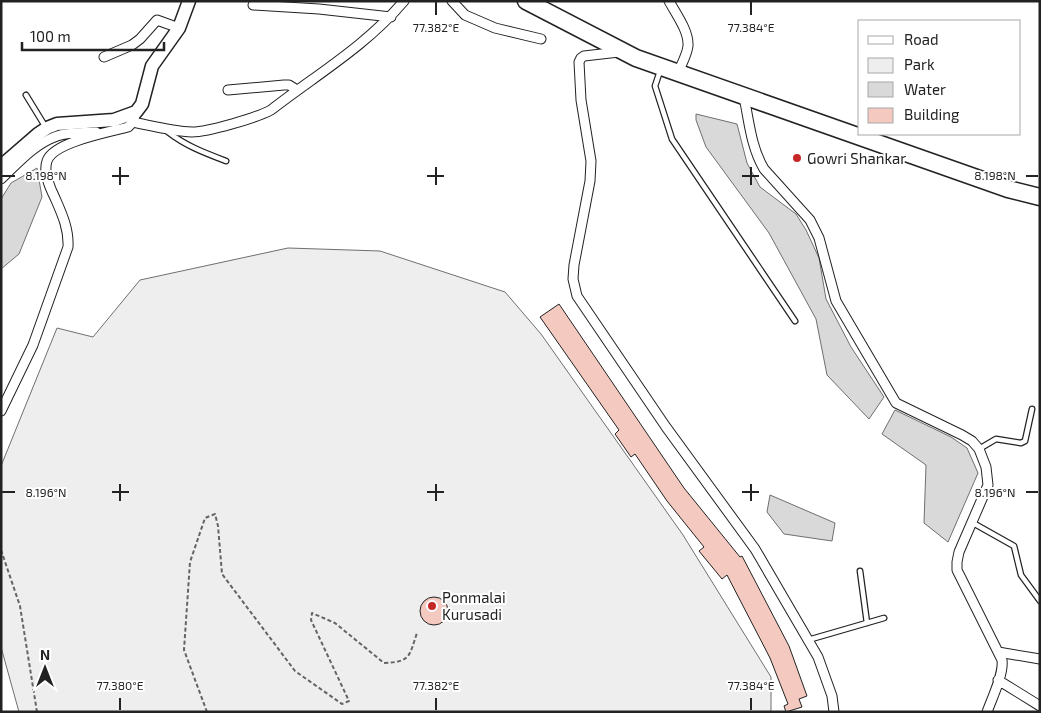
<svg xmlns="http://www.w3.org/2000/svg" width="1041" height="713" viewBox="0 0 1041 713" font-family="'Exo 2',sans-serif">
<rect width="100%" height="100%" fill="#fff"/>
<path fill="#eee" stroke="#6f6f6f" d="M288 248 380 251 505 292 541 334 683 535 771 677V712H19L1 647V466L57 328 93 337 140 280Z"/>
<path fill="#d9d9d9" stroke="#6f6f6f" d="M696 114 737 124 747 163 760 187 796 214 806 230 819 258 826 299 851 347 884 397 869 419 827 375 816 319 769 233 706 147 696 120Z
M37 168 42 197 19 254 1 269V199L11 183Z
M895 410 951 437 967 448 978 473 948 542 924 523 926 465 882 434Z
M770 495 835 523 832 541 784 534 767 512Z"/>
<path fill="#f3c9c0" stroke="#222" d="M559 304 684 488 740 557 742 556 789 646 807 696 799 699 802 707 786 712 784 706 788 704 770 658 727 575 722 579 699 551 704 547 667 501 635 454 631 457 615 434 619 430 540 317Z
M420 611a14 14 0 1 1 28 0a14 14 0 1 1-28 0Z"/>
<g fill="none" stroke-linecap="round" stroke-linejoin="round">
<g stroke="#222" stroke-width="7">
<path id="lane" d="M660 71 655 86 672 139 795 321
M26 95 45 126
M168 132C186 146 205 153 226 161
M979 449 996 439 1021 443 1025 441 1032 409
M973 523 1014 546 1021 575 1040 601
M860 571 867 623
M808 640 884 618"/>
</g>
<g stroke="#222" stroke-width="11">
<path id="street" d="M452 1 465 15 495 28 541 39
M669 1C676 14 689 31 688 46 687 55 681 65 678 73
M253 5 319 9 391 17
M619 52 584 56 581 58 579 62 581 100 591 161 590 181 574 265 573 279 577 296 666 427 755 549 818 657 832 696 834 712
M104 57 132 45 140 39 157 20 179 28
M228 90 284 85H289L297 90
M744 97C749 121 751 147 764 169L810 220 819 238 836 301 896 403 962 435 972 441 979 449 986 467 988 485 959 552 957 562V570L1002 660C1004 674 992 698 987 712
M133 122C153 126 172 131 192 132 208 132 256 118 271 110 316 75 366 46 404 1
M1 179C18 163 34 144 57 136 69 132 83 133 96 132
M1 411 33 345 68 247C69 229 62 214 55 198 50 188 43 173 47 161 53 142 110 132 128 127L133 122 136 112
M998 652 1040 659
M998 680 1040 706"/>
</g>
<g stroke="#222" stroke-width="15">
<path id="secondary" d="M1 166 38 134 47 128 57 124 114 120 136 112 142 104 152 66 179 28 189 1"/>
</g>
<g stroke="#222" stroke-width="19">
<path id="highway" d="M526 1 636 58 1008 189 1040 197"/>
</g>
<path stroke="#646464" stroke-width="2" stroke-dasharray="4 2.5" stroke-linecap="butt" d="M1 550 20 606 37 712
M207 712 184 650 190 562 205 518 215 514 218 526 222 574 295 671 342 704 349 701 311 620 312 613 335 623 384 663C411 662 409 656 417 633"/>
<use href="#lane" stroke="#fff" stroke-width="4.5"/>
<use href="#street" stroke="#fff" stroke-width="9"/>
<use href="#secondary" stroke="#fff" stroke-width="12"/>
<use href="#highway" stroke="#fff" stroke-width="16"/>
</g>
<path fill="none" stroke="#222" stroke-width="2" d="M436 2V15M751 2V15M120 167V185M436 167V185M751 167V185M2 176H15M112 176H129M427 176H444M742 176H759M1026 176H1038M120 484V501M436 484V501M751 484V501M2 492H15M112 492H129M427 492H444M742 492H759M1026 492H1038M120 698V710M436 698V710M751 698V710"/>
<g fill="#c62828" stroke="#fff" stroke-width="2">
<circle cx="797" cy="158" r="5"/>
<circle cx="432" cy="606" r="5"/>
</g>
<g text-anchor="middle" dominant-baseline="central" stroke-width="4" stroke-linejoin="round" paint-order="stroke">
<g font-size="15" fill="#222" stroke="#fff" text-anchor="start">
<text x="807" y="158">Gowri Shankar</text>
<text x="442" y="597">Ponmalai<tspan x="442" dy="17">Kurusadi</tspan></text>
</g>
</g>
<g font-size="12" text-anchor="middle" fill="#222" stroke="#fff" stroke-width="4" stroke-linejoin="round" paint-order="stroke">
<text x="436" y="32">77.382°E</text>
<text x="751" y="32">77.384°E</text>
<text x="46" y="180">8.198°N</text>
<text x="995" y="180">8.198°N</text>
<text x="46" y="497">8.196°N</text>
<text x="995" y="497">8.196°N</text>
<text x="120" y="690">77.380°E</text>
<text x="436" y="690">77.382°E</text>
<text x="751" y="690">77.384°E</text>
</g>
<rect width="1041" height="713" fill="none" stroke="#222222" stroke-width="5"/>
<rect x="858" y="20" width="162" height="115" fill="#ffffff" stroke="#a7a7a7"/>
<rect x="868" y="36" width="25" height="8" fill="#ffffff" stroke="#a7a7a7"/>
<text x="904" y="45" font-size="15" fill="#222222">Road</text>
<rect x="868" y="58" width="25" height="15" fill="#eeeeee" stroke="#a7a7a7"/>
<text x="904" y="70" font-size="15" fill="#222222">Park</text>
<rect x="868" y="82" width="25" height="15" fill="#d9d9d9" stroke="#a7a7a7"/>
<text x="904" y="95" font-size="15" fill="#222222">Water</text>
<rect x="868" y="108" width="25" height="15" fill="#f3c9c0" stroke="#a7a7a7"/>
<text x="904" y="120" font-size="15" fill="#222222">Building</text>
<g transform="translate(45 668)" stroke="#ffffff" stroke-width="4" paint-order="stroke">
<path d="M0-4L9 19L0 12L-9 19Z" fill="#222222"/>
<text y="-8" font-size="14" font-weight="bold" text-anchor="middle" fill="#222222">N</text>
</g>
<path d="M22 42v8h142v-8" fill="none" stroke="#222222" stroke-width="2.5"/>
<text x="30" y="42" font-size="15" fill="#222222" stroke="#ffffff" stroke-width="4" paint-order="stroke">100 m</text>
</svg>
